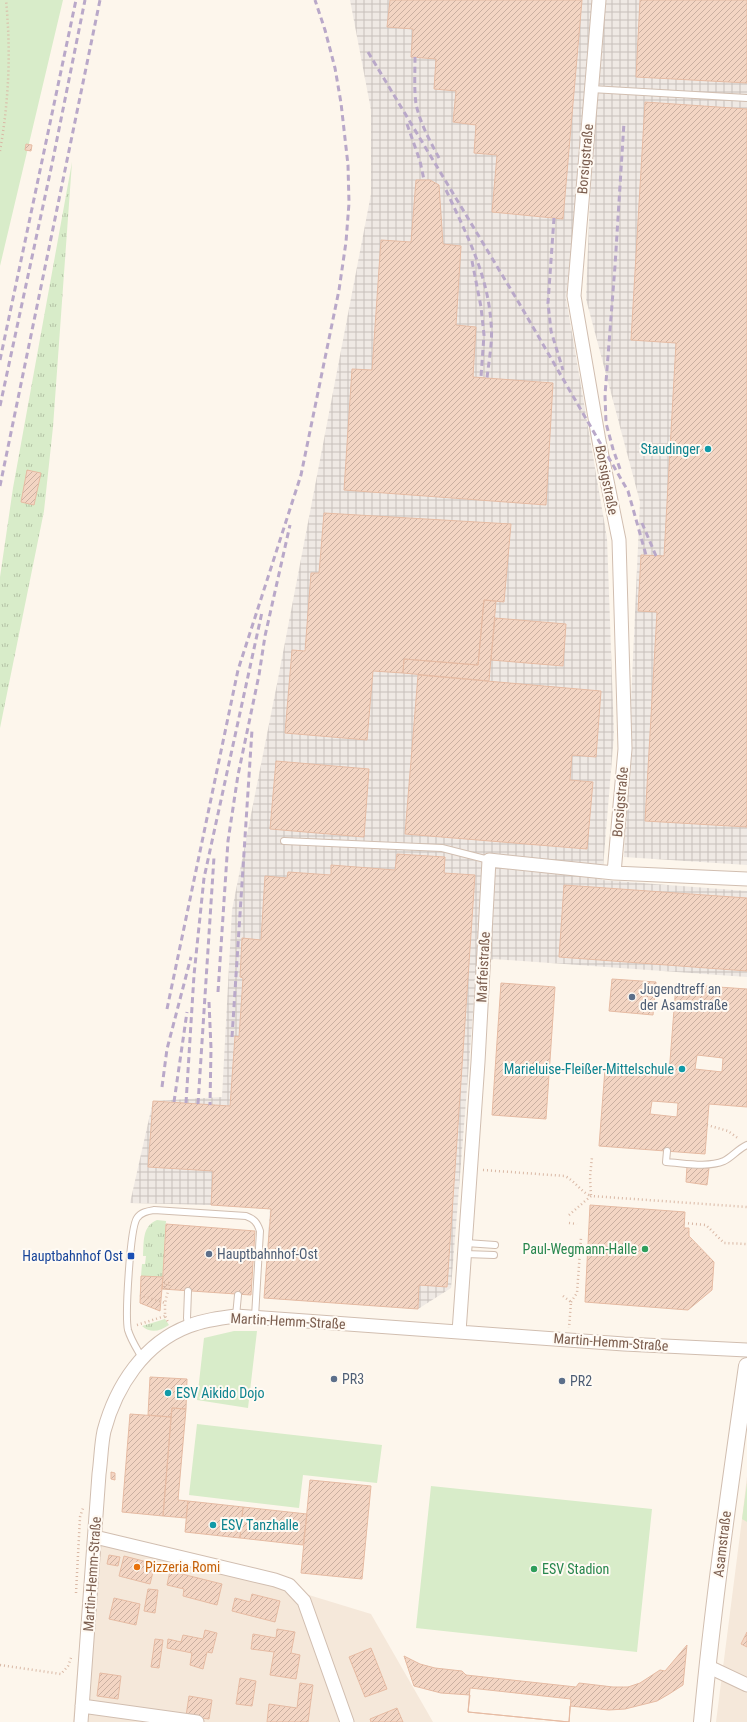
<svg xmlns="http://www.w3.org/2000/svg" width="747" height="1722" viewBox="0 0 747 1722" font-family="'Roboto Condensed',sans-serif">
<defs>
<pattern id="industrial-grid" width="8" height="8" patternUnits="userSpaceOnUse"><rect width="8" height="8" fill="#efe9e4"/><path d="M0 4h8M4 0v8" fill="none" stroke="#c7c0bb"/></pattern>
<pattern id="grass-tufts" width="24" height="20" patternUnits="userSpaceOnUse"><rect width="24" height="20" fill="#d8ecc9"/><path d="M3 7l-1-3M5 7V3M7 7l1-3M15 17l-1-3M17 17v-4M19 17l1-3" fill="none" stroke="#b4c2a5"/></pattern>
<pattern id="building-hatch" width="6" height="6" patternUnits="userSpaceOnUse"><rect width="6" height="6" fill="#f3d5c3"/><path d="M-1 1l2-2M0 6l6-6M5 7l2-2" fill="none" stroke="#cab0a1"/></pattern>
</defs>
<rect width="100%" height="100%" fill="#fdf6ec"/>
<path fill="#f5e8da" d="M747 1476V1722H716L742 1519Z
M89 1528 371 1614 433 1722H73Z"/>
<path fill="url(#industrial-grid)" d="M350 0H747V100L591 89 566 298 607 538 614 734 602 880 747 891V977L494 959 477 964 451 1288 418 1309 264 1298 270 1209 211 1205 130 1203 153 1101 222 1097 232 910 277 684 371 194V110Z
M594 92 747 101V865L624 857 640 502 586 299Z"/>
<path fill="url(#grass-tufts)" d="M72 162 53 427 44 511 0 728V577L13 488Z
M157 1220 166 1221 163 1277 141 1276 142 1264H145L146 1256H143C144 1242 142 1226 157 1220Z
M165 1319 169 1325C160 1331 151 1334 142 1326Z"/>
<path fill="#d8ecc9" d="M0 0H63L0 266Z
M234 1331H257L248 1408 197 1400 204 1338Z
M197 1424 382 1445 377 1483 303 1475 299 1508 189 1495Z
M747 1483V1522L742 1519Z
M431 1486 652 1509 637 1652 416 1628Z"/>
<path fill="url(#building-hatch)" stroke="#e6bba3" fill-rule="evenodd" d="M390 0H582L563 219 492 212 497 155 474 153 476 125 453 122 456 91 434 89 436 59 411 57 413 29 387 27Z
M640 0H747V83L636 77Z
M645 102 747 109V827L645 821 657 612 638 611 641 555 664 556 676 343 631 340Z
M26 144 32 145 31 151 25 150Z
M416 180H430L439 185 443 244 461 246 456 325 476 327 473 377 553 383 546 505 344 490 352 369 372 370 381 240 411 242Z
M27 470 41 473 34 505 21 502Z
M324 513 511 524 504 602 484 600 478 665 404 659 403 673 373 671 367 740 285 733 292 650 305 651 311 573H319Z
M484 600 496 601 489 681 403 673 404 659 478 665Z
M495 618 566 624 563 666 491 660Z
M418 675 601 691 596 757 572 755 570 780 593 782 587 849 405 834Z
M276 761 369 769 364 837 270 829Z
M397 854 445 857 444 873 475 875 447 1287 419 1285 418 1309 264 1298 271 1209 211 1205 213 1171 148 1167 153 1101 230 1106 235 1036 239 1037 243 978 240 977 242 938 261 940 265 876 287 878 288 872 331 875V865L395 870Z
M564 885 747 898V971L559 957Z
M612 979 656 982 653 1015 609 1011Z
M501 983 555 987 546 1119 492 1115Z
M676 984 747 989V1107L709 1104 705 1154 599 1146 605 1069 669 1074ZM697 1055 723 1058 722 1072 695 1069ZM652 1101 678 1103 677 1117 650 1114Z
M687 1166 709 1168 707 1185 686 1182Z
M590 1205 685 1212 684 1228H689V1236L714 1262 712 1290 688 1310 585 1302Z
M166 1224 255 1231 251 1295 162 1289Z
M141 1276 163 1277 160 1311 140 1303Z
M150 1377 187 1379 186 1409 172 1408 171 1417 148 1415Z
M172 1408 186 1409 178 1500 188 1501 186 1518 163 1516Z
M130 1414 171 1417 163 1516 122 1512Z
M111 1472 115 1473V1480L111 1479Z
M310 1480 371 1486 362 1579 301 1573Z
M188 1501 243 1507 240 1538 185 1532Z
M243 1507 307 1514 303 1545 240 1538Z
M109 1555 120 1557 118 1566 107 1564Z
M124 1556 155 1564 150 1584 119 1576Z
M170 1571 222 1584 217 1605 183 1596 184 1589 167 1585Z
M148 1589 158 1590 155 1613 144 1611Z
M252 1594 280 1601 275 1622 232 1611 235 1598 250 1602Z
M114 1598 140 1604 136 1625 109 1619Z
M277 1629 295 1632 291 1653 300 1655 296 1679 270 1675 274 1652 251 1649 253 1634 276 1638Z
M205 1630 217 1633 212 1653 207 1652 203 1669 190 1665 192 1653 167 1648 168 1639 181 1642 183 1635 203 1639Z
M747 1632V1647L741 1644Z
M155 1639 163 1640 159 1668 151 1667Z
M687 1645 683 1685 669 1694 657 1701 625 1709 609 1710 570 1706 569 1722 468 1712 470 1695 441 1693 414 1686 404 1656 420 1664 435 1668 462 1671 466 1675 576 1687 579 1683 613 1687H628L640 1683 660 1670 665 1671Z
M371 1648 387 1689 365 1697 349 1657Z
M100 1673 121 1676 118 1699 97 1696Z
M240 1678 256 1681 252 1706 236 1704Z
M300 1683 313 1685 308 1722H267L269 1704 297 1708Z
M470 1688 571 1699 569 1722 468 1712Z
M189 1696 212 1700 209 1719 186 1716Z
M397 1708 403 1722H371L370 1719Z"/>
<g fill="none" stroke-linecap="round" stroke-linejoin="round">
<g stroke="#d1beb0" stroke-width="8">
<path id="service" d="M591 89 747 98
M284 841 442 848 489 860
M667 1151 666 1162C684 1163 707 1168 724 1161 732 1157 738 1149 747 1145
M466 1243 495 1245
M465 1254 494 1255
M188 1291 187 1318 188 1326
M236 1316 238 1295
M142 1358C137 1349 131 1340 128 1330 125 1316 130 1228 137 1218 141 1212 148 1211 154 1210L246 1216C254 1219 257 1222 260 1231L255 1317"/>
</g>
<g stroke="#d1beb0" stroke-width="15">
<path id="minor" d="M599 0 574 296 599 441 619 540 625 749 614 873
M459 1332 478 1062 489 860 614 873 747 879
M95 1537 275 1580 289 1585 304 1601 347 1722
M707 1666 747 1685
M82 1706 197 1722
M81 1722 99 1474C101 1460 101 1445 104 1431 116 1386 144 1343 189 1326 204 1320 220 1318 236 1316L624 1344 747 1350"/>
</g>
<g stroke="#d1beb0" stroke-width="18">
<path id="tertiary" d="M702 1722C713 1603 730 1485 747 1366"/>
</g>
<path stroke="#d9b8a5" stroke-width="2.5" stroke-dasharray="1 3" stroke-linecap="butt" d="M0 151C9 99 11 52 6 0
M707 1125 728 1131 739 1139
M483 1170 565 1176C576 1182 581 1192 591 1196L590 1177 592 1157
M569 1215 591 1196 747 1207
M569 1223 577 1224
M684 1223 706 1225 724 1243 747 1244
M164 1287V1283H170L165 1303
M166 1289 167 1283
M140 1295 165 1303V1316L168 1322
M563 1296 571 1302 569 1328
M571 1302 577 1293 581 1238
M137 1325 165 1316
M76 1593 80 1517 83 1508
M0 1665 61 1674 68 1666 72 1655"/>
<use href="#service" stroke="#fff" stroke-width="6"/>
<use href="#minor" stroke="#fff" stroke-width="13"/>
<use href="#tertiary" stroke="#fff" stroke-width="16"/>
<path stroke="#b9a8c9" stroke-width="3" stroke-dasharray="6 4" stroke-linecap="butt" d="M368 52 519 303 628 491 646 555
M415 57C415 72 414 89 416 104 420 123 430 141 439 158
M407 124 420 161 424 180
M446 190C466 233 488 275 491 323 493 340 489 360 487 378
M554 218 548 303 551 331 563 370
M472 261 481 307 484 335 481 377
M0 360 76 0
M0 406 52 164 85 0
M620 469 613 449 606 423 605 395 615 266 624 122
M0 486 100 0
M642 523 656 556
M218 992 228 841 238 775 259 675 265 636 290 525
M209 1002 211 1048 210 1105
M167 1009 238 670 301 475 339 290 346 242 349 203 348 165 341 103 335 68 325 30 315 0
M232 1037 252 730
M162 1087 167 1049 191 957
M174 1102 187 1012
M186 1103 194 975 204 878 262 612
M198 1104 214 857"/>
</g>
<g fill="#0f9aa8" stroke="#fffaf3" stroke-width="1.5">
<circle cx="708" cy="449" r="4"/>
<circle cx="682" cy="1069" r="4"/>
<circle cx="168" cy="1393" r="4"/>
<circle cx="213" cy="1525" r="4"/>
</g>
<g fill="#5c6f8a" stroke="#fffaf3" stroke-width="1.5">
<circle cx="632" cy="997" r="4"/>
<circle cx="209" cy="1254" r="4"/>
<circle cx="334" cy="1379" r="4"/>
<circle cx="562" cy="1381" r="4"/>
</g>
<g fill="#2e9e5b" stroke="#fffaf3" stroke-width="1.5">
<circle cx="645" cy="1249" r="4"/>
<circle cx="534" cy="1569" r="4"/>
</g>
<rect fill="#1a4fb4" stroke="#fffaf3" stroke-width="1.5" x="127" y="1252" width="8" height="8" rx="2"/>
<circle fill="#e8710a" stroke="#fffaf3" stroke-width="1.5" cx="137" cy="1567" r="4"/>
<g text-anchor="middle" dominant-baseline="central" stroke-width="4" stroke-linejoin="round" paint-order="stroke">
<g font-size="14" fill="#7a5c4d" stroke="#fffaf3">
<text transform="translate(585 159) rotate(-85)">Borsigstraße</text>
<text transform="translate(607 480) rotate(79)">Borsigstraße</text>
<text transform="translate(620 802) rotate(-85)">Borsigstraße</text>
<text transform="translate(483 967) rotate(-87)">Maffeistraße</text>
<text transform="translate(288 1321) rotate(3)">Martin-Hemm-Straße</text>
<text transform="translate(611 1342) rotate(4)">Martin-Hemm-Straße</text>
<text transform="translate(722 1544) rotate(-83)">Asamstraße</text>
<text transform="translate(92 1574) rotate(-86)">Martin-Hemm-Straße</text>
</g>
<g font-size="14" fill="#0d838f" stroke="#fffaf3" text-anchor="end">
<text x="700" y="449">Staudinger</text>
<text x="674" y="1069">Marieluise-Fleißer-Mittelschule</text>
<text x="176" y="1393" text-anchor="start">ESV Aikido Dojo</text>
<text x="221" y="1525" text-anchor="start">ESV Tanzhalle</text>
</g>
<g font-size="14" fill="#4e5e75" stroke="#fffaf3" text-anchor="start">
<text x="640" y="989">Jugendtreff an<tspan x="640" dy="16">der Asamstraße</tspan></text>
<text x="217" y="1254">Hauptbahnhof-Ost</text>
<text x="342" y="1379">PR3</text>
<text x="570" y="1381">PR2</text>
</g>
<g font-size="14" fill="#27864d" stroke="#fffaf3" text-anchor="end">
<text x="637" y="1249">Paul-Wegmann-Halle</text>
<text x="542" y="1569" text-anchor="start">ESV Stadion</text>
</g>
<g font-size="14" fill="#164399" stroke="#fffaf3" text-anchor="end">
<text x="123" y="1256">Hauptbahnhof Ost</text>
</g>
<g font-size="14" fill="#c56008" stroke="#fffaf3" text-anchor="start">
<text x="145" y="1567">Pizzeria Romi</text>
</g>
</g>
</svg>
